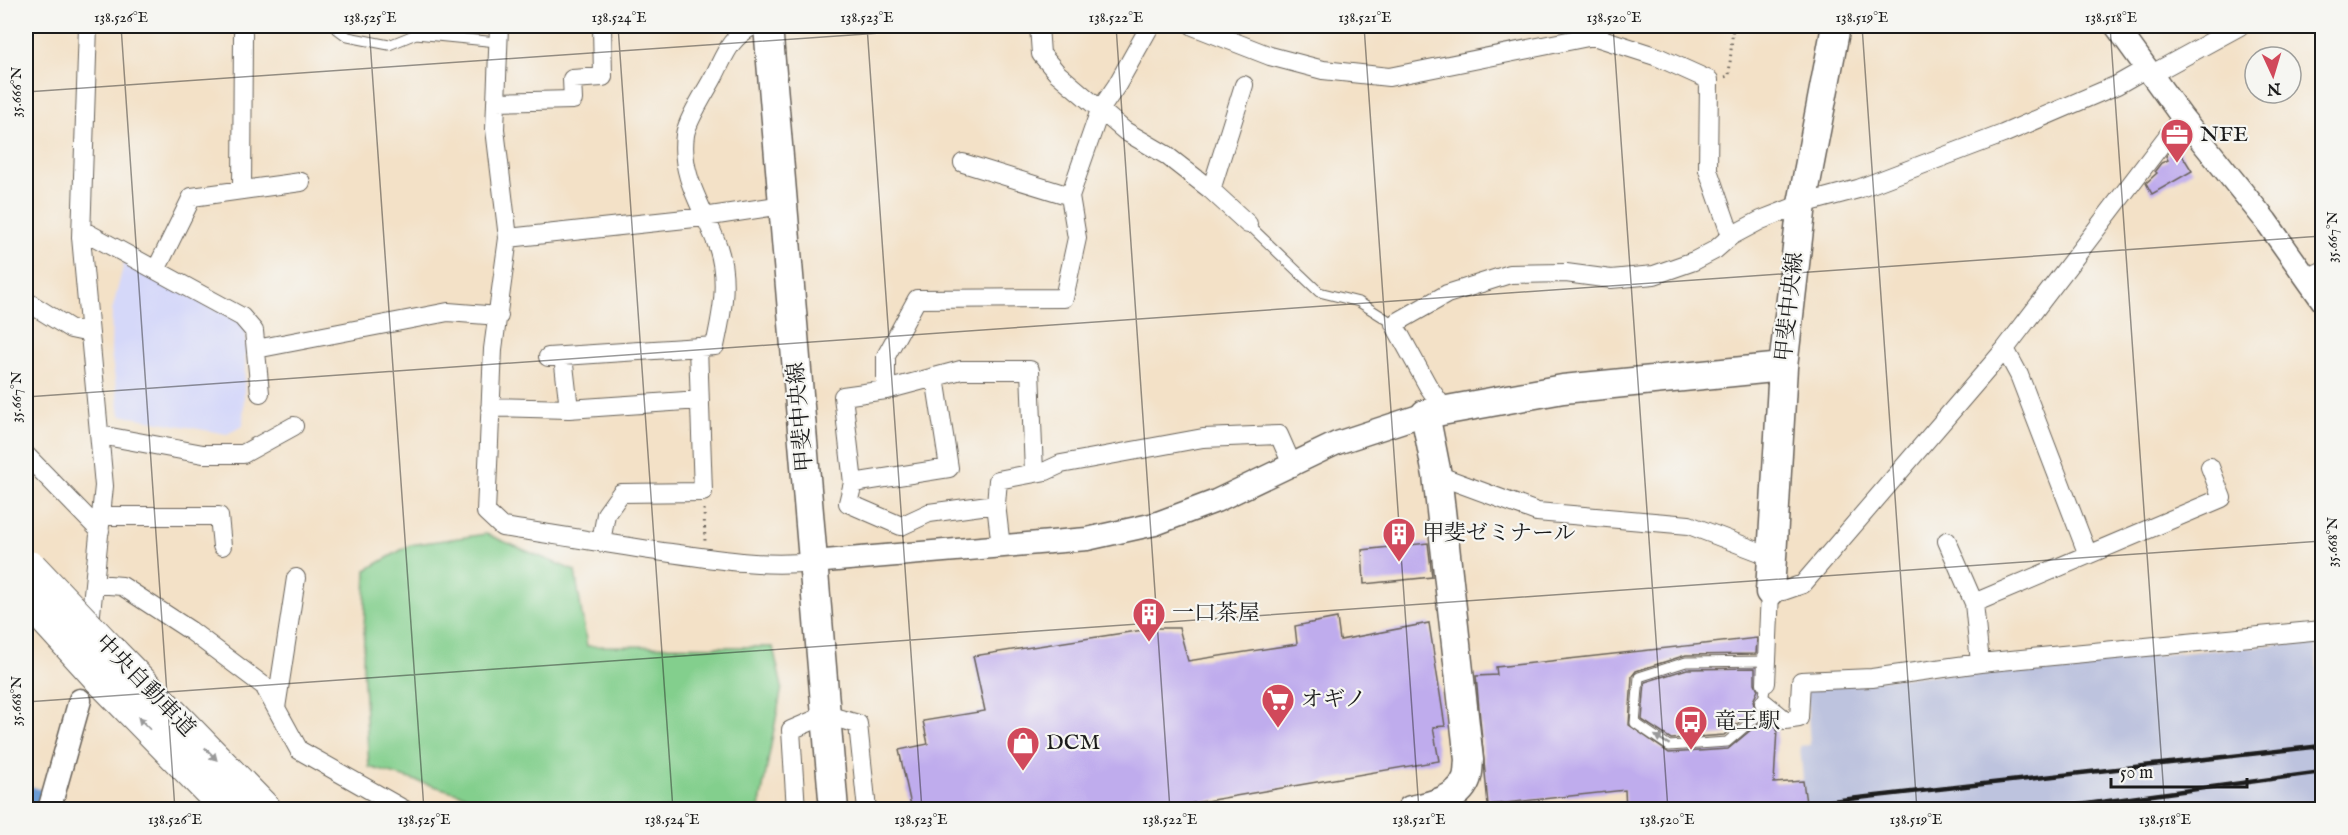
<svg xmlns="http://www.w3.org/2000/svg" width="2348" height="835" viewBox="0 0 2348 835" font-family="'IM FELL English','Noto Serif JP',serif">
<rect width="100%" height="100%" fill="#f6f6f2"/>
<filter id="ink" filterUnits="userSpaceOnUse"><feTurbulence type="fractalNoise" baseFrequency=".0167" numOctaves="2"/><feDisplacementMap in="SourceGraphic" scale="12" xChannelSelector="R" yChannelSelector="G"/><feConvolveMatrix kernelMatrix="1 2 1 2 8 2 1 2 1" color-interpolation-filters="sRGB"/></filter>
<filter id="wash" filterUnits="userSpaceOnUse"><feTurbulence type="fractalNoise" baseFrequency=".008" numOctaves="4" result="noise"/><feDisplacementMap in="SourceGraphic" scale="24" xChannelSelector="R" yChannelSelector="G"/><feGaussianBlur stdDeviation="1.35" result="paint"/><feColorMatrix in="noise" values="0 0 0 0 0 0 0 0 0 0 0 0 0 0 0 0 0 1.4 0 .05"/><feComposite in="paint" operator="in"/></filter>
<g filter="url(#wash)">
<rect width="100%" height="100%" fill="#f3e1c7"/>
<path fill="#d5d8f9" d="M124 263 250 326 246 334 243 426 227 434 120 415 111 352 112 311Z"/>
<path fill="#bdc3de" d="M2316 641 2318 720H2322V803L2295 810H1558L1803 780 1800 746 1810 745 1806 686Z"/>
<path fill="#83cf8d" stroke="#507654" stroke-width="1.5" d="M486 534 575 571 587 646 773 647 782 687 759 809H512L369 767 363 666 366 570 410 545Z"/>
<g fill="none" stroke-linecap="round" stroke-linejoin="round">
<path stroke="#6c9dd6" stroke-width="33" d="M26 802 50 810"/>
</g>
<g id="blocks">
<path fill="#bfaced" d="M2177 147 2192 171 2152 194 2146 183 2157 173 2155 171 2161 163 2168 160 2166 156 2170 151Z
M1428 543 1432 577 1364 584 1362 550Z
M1337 618 1340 640 1429 623 1445 726 1433 727 1439 761 1154 810H912L899 750 928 744 923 721 985 711 973 656 1156 628H1179L1188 661 1297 644 1295 626Z
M1757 638 1756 654 1686 655 1636 671 1632 676 1629 725 1669 753 1728 749 1765 718 1777 728 1774 783 1803 781 1807 810H1626L1625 790 1488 805 1476 676 1497 675 1496 667Z
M1755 668V683L1758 690 1753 701 1755 709 1724 735 1671 739 1642 720 1645 682 1687 669Z"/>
</g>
</g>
<g filter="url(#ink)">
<use href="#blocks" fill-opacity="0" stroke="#676158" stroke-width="1.5"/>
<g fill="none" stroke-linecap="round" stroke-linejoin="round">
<g stroke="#676158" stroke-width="11">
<path id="service" d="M333 26 348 37 389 45 416 34 497 42
M1248 224 1319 292 1359 302 1394 324
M1766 683 1761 713 1727 742 1669 746 1635 723 1639 677 1686 662 1767 661"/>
</g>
<g stroke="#676158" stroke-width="20">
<path id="minor" d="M88 26 81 237 104 486 89 633
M499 26 495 129 508 238 493 349 486 512 502 527C559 535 615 545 671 553 719 560 765 567 813 562
M1039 26 1041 54 1057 73 1125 131 1166 155 1211 190 1248 224
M1193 26 1270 56 1323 70 1389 77 1593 36 1658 57 1709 80 1708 170 1731 236
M2152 74 2240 26
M496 102 573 100 572 79 603 77 602 26
M963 163 1070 196
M242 190 243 33
M1211 190 1244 85
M82 230 242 317 254 331 260 393
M508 238 704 217 783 205
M156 270 192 197 301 182
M2307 278 2322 271
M26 301 71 329 90 333
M256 349 448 312 499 316
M2005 349 2019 375 2088 555
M563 356 569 409
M548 357 715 346C722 314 729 280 718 247 705 210 679 177 685 135 687 120 705 93 713 78 725 55 729 38 753 26
M886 390 961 370H1030L1034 473
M490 407 569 409 700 400
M1444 409 1428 386 1394 324 1447 294 1510 274 1566 273 1611 279 1654 275 1694 261 1715 250 1731 236 1761 220 1802 204 1858 189 2003 134 2117 85 2147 68
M100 435 203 454H243L294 426
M26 455 100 531
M1437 475 1537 512 1689 525 1773 557
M853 483 949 468 935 377
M996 504 929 513 901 526 848 503 853 483 843 396 886 390V356L917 299 1064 298 1077 238 1070 196 1100 110 1117 85 1150 26
M102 516H219L222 546
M1947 541 1974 603
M601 542 606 514 621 493 703 492 698 347
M1001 547 996 504 998 480 1046 471 1061 464 1203 438 1279 435 1293 467
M96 584 122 586 191 631 264 686 299 750 405 810
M1980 663 1974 603 2222 498 2210 467
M1766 683 1770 592 1783 591 1803 584 2005 349 2182 117
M1764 703 1785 720 1799 718 1801 681 1872 678 1980 663 2322 630
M276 708 296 578
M796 810 791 730 826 715 858 724 867 810"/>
</g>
<g stroke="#676158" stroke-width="25">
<path id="tertiary" d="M2116 26 2182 117 2266 221 2322 300
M813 562 1087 539 1155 524 1216 501 1337 443 1425 414
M49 810 80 700"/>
</g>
<g stroke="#676158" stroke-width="31">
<path id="primary" d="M768 26 834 810
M1770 592 1783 367 1802 204 1836 26
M1411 810C1430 806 1458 800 1466 780 1469 774 1468 766 1469 760L1437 475 1425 414 1563 389 1783 367"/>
</g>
<g stroke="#676158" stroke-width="35">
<path id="motorway" d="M111 652 265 810
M99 677 229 810"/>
</g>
<path stroke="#676158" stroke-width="3" stroke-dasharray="1.5 4.5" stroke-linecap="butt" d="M1725 77 1729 76 1733 26
M704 509 705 542"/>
<use href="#service" stroke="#fff" stroke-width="9"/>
<use href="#minor" stroke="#fff" stroke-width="18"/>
<use href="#tertiary" stroke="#fff" stroke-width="22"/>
<use href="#primary" stroke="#fff" stroke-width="28"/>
<use href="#motorway" stroke="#fff" stroke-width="33"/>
<path stroke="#1c1c1c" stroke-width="4.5" d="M1750 810 2322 746
M2042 810 2322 772"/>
<g stroke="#676158" stroke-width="35" stroke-linecap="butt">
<path id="motorway-bridge" d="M31 568 111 652
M26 597 99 677"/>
</g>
<use href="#motorway-bridge" stroke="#fff" stroke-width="33"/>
</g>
<defs><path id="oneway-solid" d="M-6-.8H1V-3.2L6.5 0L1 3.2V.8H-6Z" transform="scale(1.5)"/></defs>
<g fill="#999">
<use href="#oneway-solid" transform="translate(144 723) rotate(-134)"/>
<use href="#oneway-solid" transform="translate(1662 740) rotate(-148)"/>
<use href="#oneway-solid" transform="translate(211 754) rotate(46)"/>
</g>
</g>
<path fill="none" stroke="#1c1c1c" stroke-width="1.5" stroke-opacity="0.45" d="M121 26 175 810M369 26 424 810M618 26 673 810M867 26 922 810M1116 26 1170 810M1364 26 1419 810M1613 26 1668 810M1862 26 1917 810M2110 26 2165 810M26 92 981 26M26 397 2322 236M26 702 2322 541"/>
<defs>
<g id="office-pin" transform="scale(1.725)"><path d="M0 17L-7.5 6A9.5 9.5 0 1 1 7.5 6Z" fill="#d1495b" stroke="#f6f6f2"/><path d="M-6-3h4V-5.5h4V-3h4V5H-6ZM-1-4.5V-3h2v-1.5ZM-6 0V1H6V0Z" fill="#fff"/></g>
<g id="building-pin" transform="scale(1.725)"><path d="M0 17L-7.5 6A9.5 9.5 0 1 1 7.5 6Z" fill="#d1495b" stroke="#f6f6f2"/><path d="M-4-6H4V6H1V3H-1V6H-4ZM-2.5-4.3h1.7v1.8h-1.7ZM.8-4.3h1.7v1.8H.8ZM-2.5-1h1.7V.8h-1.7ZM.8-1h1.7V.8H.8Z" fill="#fff"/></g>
<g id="supermarket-pin" transform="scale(1.725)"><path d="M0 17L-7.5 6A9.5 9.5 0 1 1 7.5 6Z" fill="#d1495b" stroke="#f6f6f2"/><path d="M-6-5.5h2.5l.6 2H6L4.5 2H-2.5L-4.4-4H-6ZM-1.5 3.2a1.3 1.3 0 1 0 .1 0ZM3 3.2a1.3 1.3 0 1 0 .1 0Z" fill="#fff"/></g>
<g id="bus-pin" transform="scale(1.725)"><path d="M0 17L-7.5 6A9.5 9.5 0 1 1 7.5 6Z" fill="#d1495b" stroke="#f6f6f2"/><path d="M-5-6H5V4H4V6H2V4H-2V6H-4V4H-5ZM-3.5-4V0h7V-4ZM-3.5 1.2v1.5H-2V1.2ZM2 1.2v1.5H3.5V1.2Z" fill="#fff"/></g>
<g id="shop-pin" transform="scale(1.725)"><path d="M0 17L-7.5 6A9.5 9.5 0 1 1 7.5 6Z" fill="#d1495b" stroke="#f6f6f2"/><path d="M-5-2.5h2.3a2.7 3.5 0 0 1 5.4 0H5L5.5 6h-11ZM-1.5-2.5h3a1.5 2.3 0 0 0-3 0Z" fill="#fff"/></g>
</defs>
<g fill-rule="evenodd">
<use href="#office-pin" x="2177" y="135"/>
<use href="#building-pin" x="1399" y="534"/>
<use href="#building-pin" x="1149" y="614"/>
<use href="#supermarket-pin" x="1278" y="700"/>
<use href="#bus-pin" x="1691" y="722"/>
<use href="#shop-pin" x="1023" y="743"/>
</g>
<g text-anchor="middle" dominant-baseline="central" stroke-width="4.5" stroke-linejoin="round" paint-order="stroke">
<g font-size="22" fill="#1c1c1c" stroke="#f6f6f2" text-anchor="start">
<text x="2200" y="135">NFE</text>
<text x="1422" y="534">甲斐ゼミナール</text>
<text x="1172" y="614">一口茶屋</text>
<text x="1301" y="700">オギノ</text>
<text x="1714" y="722">竜王駅</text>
<text x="1046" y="743">DCM</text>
</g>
<g font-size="22" fill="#1c1c1c" stroke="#f6f6f2">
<text transform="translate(1790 307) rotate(-84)">甲斐中央線</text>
<text transform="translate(801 417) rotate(-95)">甲斐中央線</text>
<text transform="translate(145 686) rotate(46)">中央自動車道</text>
</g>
</g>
<rect width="2348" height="835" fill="none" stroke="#f6f6f2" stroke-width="66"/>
<g transform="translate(2273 75) rotate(176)"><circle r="28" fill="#f6f6f2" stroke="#9f9f9c" stroke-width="1.5"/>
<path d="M0-4.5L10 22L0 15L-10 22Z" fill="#d1495b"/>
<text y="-9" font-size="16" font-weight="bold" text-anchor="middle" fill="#1c1c1c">N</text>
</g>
<path d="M2111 778v9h136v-9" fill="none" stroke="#1c1c1c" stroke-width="3"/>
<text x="2120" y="778" font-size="18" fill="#1c1c1c" stroke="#f6f6f2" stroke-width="4.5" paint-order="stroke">50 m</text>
<rect x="33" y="33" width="2282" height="769" fill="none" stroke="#1c1c1c" stroke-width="2"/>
<g font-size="15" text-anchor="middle" fill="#1c1c1c">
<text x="121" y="22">138.526°E</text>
<text x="370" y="22">138.525°E</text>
<text x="619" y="22">138.524°E</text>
<text x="867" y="22">138.523°E</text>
<text x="1116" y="22">138.522°E</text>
<text x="1365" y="22">138.521°E</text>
<text x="1614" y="22">138.520°E</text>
<text x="1862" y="22">138.519°E</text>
<text x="2111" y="22">138.518°E</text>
<text transform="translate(16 92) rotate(-90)" y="5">35.666°N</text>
<text transform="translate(2332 237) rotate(-90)" y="5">35.667°N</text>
<text transform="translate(16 397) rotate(-90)" y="5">35.667°N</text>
<text transform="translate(2332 542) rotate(-90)" y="5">35.668°N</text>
<text transform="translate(16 701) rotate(-90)" y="5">35.668°N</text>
<text x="175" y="824">138.526°E</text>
<text x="424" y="824">138.525°E</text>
<text x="672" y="824">138.524°E</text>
<text x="921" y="824">138.523°E</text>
<text x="1170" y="824">138.522°E</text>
<text x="1419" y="824">138.521°E</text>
<text x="1667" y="824">138.520°E</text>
<text x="1916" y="824">138.519°E</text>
<text x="2165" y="824">138.518°E</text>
</g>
</svg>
